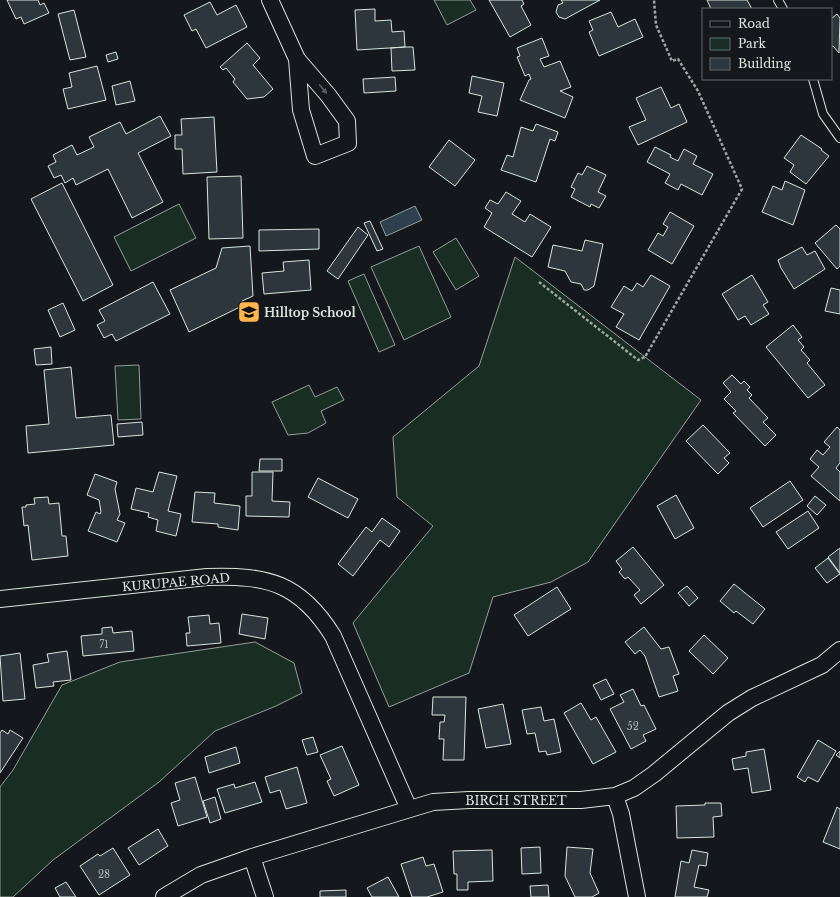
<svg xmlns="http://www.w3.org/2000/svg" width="840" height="897" viewBox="0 0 840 897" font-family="'Libre Baskerville',serif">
<rect width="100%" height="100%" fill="#14181c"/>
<path fill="#1a2d24" stroke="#939e99" d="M434 0H470L476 10 447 25Z
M179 204 196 238 131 271 114 237Z
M456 238 479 276 456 290 433 252Z
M419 246 451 317 404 340 371 267Z
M515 257 701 400 588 562 551 582 493 597 469 673 389 707 353 623 433 526 397 497 393 437 479 366Z
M364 274 395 345 379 352 348 281Z
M139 365 141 419 118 420 115 366Z
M309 385 315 397 337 387 344 400 321 411 326 423 308 433 288 435 272 402Z
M255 642 294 663 302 693 276 706 215 731 159 782 53 860 13 897H0V787L13 770 62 685 120 662Z"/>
<path fill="#2f3f4d" stroke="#939e99" d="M415 206 422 220 386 236 380 222Z"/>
<path fill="#2c363c" stroke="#d8e6dc" d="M7 0H38L40 5 44 3 49 13 24 24 21 17 16 19Z
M489 0H522L524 4 521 6 531 25 510 37Z
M561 0H600L565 19 559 17 556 12 558 5 563 3Z
M707 0H747L752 9H711Z
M210 2 217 15 236 5 247 27 206 48 196 29 192 31 184 15Z
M375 9V21L391 20 392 32 404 31 405 47 357 50 355 10Z
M74 10 86 57 70 60 58 14Z
M611 12 618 27 635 19 643 37 599 56 589 32 593 30 589 21Z
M837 14 840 18 839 53 833 46 831 47V19Z
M542 38 549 56 540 59 544 67 560 61 571 87 560 91 573 97 565 118 520 100 529 80 531 79 529 74 525 76 517 57 520 56 517 48Z
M247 43 260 58 253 65 273 89 264 97 247 99 233 82 235 79 226 68 223 70 220 67Z
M405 47H413L415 70 392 71 391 48Z
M116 52 118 59 108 62 106 55Z
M97 66 106 100 68 109 63 89 72 87 69 73Z
M472 76 504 83 497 116 478 112 482 96 469 93Z
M395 77 396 91 364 93 363 79Z
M130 81 135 101 116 105 112 86Z
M661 87 671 108 679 104 687 122 638 145 629 127 646 120 636 98Z
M160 116 171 136 138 153 163 202 132 218 108 169 76 185 73 178 65 183 61 175 54 178 48 166 56 162 53 155 72 145 77 155 94 147 89 137 120 122 126 134Z
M214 117 217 172 183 174 182 149H175V135H182L181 119Z
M536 124 558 132 555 141 550 139 536 182 501 170 507 155 513 157 521 127 533 131Z
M801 135 822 149 821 150 829 156 806 184 790 172 794 165 784 158Z
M449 140 475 160 455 186 429 167Z
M655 147 671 155 670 157 678 161 684 149 697 156 693 164 713 174 702 195 681 184 678 190 665 183 670 174 647 162Z
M587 166 606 175 598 192 606 196 599 208 591 204 590 207 571 197 575 189 571 187 578 173 582 175Z
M241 176 243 238 209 239 207 177Z
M785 181 805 190 793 225 762 212 773 186 782 190Z
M62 183 113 285 83 301 31 199Z
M506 192 521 201 512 214 525 222 530 214 551 227 532 257 484 227 492 213 485 208 490 200 498 204Z
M670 212 694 226 672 264 648 250 658 233 663 236 668 227 663 224Z
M370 221 383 249 377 251 364 223Z
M836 225 840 229V266L837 269 815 243Z
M358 227 368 235 338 279 327 271Z
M319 229V249L259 251V230Z
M585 240 603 244 594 286 588 290H584L581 284 571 282 565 271 548 267 553 245 582 251Z
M250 246 253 296 242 301 244 305 189 332 170 290 216 268 222 248Z
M802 247 807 255 815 251 825 269 794 289 781 268 778 260Z
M309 260 311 290 264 294 262 273 284 271 283 262Z
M651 275 670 286 639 340 616 327 624 314 611 307 624 286 632 291 637 283 643 287Z
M752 275 768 302 763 305 769 314 751 325 745 316 738 320 722 294Z
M153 282 170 314 116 341 112 334 104 338 97 325 105 321 99 310Z
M831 288 840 290V314L825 311Z
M63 303 75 330 60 337 48 310Z
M793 325 802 337 798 340 804 347 801 350 810 360 807 363 825 385 808 398 766 347Z
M51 347 52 364 36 365 34 349Z
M71 367 76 418 111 415 114 445 28 453 26 426 49 424 44 370Z
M732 375 741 384 744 381 750 387 747 390 752 395 749 398 768 418 763 422 776 435 765 446 733 413 736 411 724 399 731 392 723 383Z
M142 422 143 435 118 437 117 424Z
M703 425 730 453 724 458 729 463 718 474 686 441Z
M837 427 840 430V463L836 468 840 472V501L811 476 819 467 810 459 817 450 823 455 830 447 824 442Z
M260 459H282V471H259Z
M159 472 177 476 168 511 181 514 176 536 156 531 158 520 148 517 149 513 131 509 136 488 153 492Z
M252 472H273L272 501 290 502 289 517 246 516V496H252Z
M95 474 117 482 115 489 120 514 117 520 125 523 117 542 88 531 96 512 100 514 101 512 99 500 87 495Z
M318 478 358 499 348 518 308 497Z
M790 481 803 500 763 527 750 508Z
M195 492 215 493 214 503 240 506 238 530 218 527V524L192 522Z
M676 495 694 528 675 539 657 506Z
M815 496 826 505 817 515 807 506Z
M48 497 49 504 59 503 62 536H66L68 556 32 560 28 525 24 526 22 507H26V505L35 504 34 498Z
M808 511 819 528 788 549 776 532Z
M382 518 400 531 389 547 380 540 353 576 338 564 366 527 372 532Z
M633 547 664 585 641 604 634 595 640 590 628 577 625 579 619 572 622 569 616 561Z
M840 548V573L828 557Z
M828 558 840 574 827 583 815 568Z
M734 584 765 609 753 624 736 611 734 613 720 601Z
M687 586 698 598 689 606 678 593Z
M557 587 571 609 528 636 514 615Z
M242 614 268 618 265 639 239 634Z
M209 615 210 624 219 623 221 643 187 646 186 633H190L188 617Z
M112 627 113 633 132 631 134 651 83 656 81 636 102 634V628Z
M644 627 661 649 669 647 679 674 673 676 678 691 659 697 645 656 640 650 635 654 625 642Z
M704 635 728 658 713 674 689 651Z
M67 651 71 680 53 682 54 686 36 688 33 665 49 662 47 654Z
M20 653 25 699 3 701 0 656Z
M606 679 614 694 601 700 593 685Z
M633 689 641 706 644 705 656 729 643 735 646 741 631 749 610 709 624 702 620 695Z
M433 697H466L464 760H443L444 739H439L440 722H444L445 715H432Z
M581 703 591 720 596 717 616 752 593 764 564 713Z
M503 704 511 744 486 748 478 709Z
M541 707 544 721 554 719 561 752 547 755 546 751 539 752 535 733 527 734 522 710Z
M2 730 8 734 10 730 23 738 0 773V733Z
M313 737 318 752 307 755 302 740Z
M818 740 836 751 818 782 808 777 805 782 797 777Z
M342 746 359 785 334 796 327 781 331 779 320 755Z
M236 747 240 763 209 773 205 757Z
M764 749 771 790 752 793 748 768 734 770 732 759 746 756V752Z
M840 751V758L836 755Z
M297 767 307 803 286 809 280 790 270 793 265 777Z
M195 777 207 817 178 826 171 803 180 800 175 783Z
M255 782 262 802 225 813 217 789 234 784 235 788Z
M215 797 221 819 210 823 203 801Z
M705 803H721L722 816 713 817 714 837 677 838 676 806 705 805Z
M837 807 840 809V849L823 842Z
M158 829 168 846 139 865 128 848Z
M540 847 541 873 522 874 521 848Z
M567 847 593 849 590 873 599 893 592 897H575L565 876Z
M113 848 130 875 99 895 80 866 98 854 100 856Z
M492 850 493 881 468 882V890H457V874H454L453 851Z
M692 850 708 853 706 866 699 865 694 887 709 890 707 897H675L681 861 689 863Z
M423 857 426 866 434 864 443 892 427 897H412L401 864Z
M388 877 399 897H372L367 888Z
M66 882 76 897H60L55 888Z
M548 885 549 897H531L530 886Z
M346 890V897H320V891Z"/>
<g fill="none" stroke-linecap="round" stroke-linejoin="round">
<g stroke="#d8e6dc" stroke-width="10">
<path id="lane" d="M778 0 783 9
M813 79 823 114 840 138"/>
</g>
<g stroke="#d8e6dc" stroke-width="18">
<path id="street" d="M270 0 297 59 328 95 347 121 348 143 315 156 301 110 297 59
M0 599 207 577C268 575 300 583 333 636L409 809
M615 796 621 814 637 897
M252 857 265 897
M164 897 201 875 252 857 433 802 469 800H581L615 796 634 788 654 774 728 713 752 698 822 665 840 650"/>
</g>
<path stroke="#9da8a2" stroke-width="2.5" stroke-dasharray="3 2" stroke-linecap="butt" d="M539 282 638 360 645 357 742 189 698 91 678 59 672 61 656 25 654 0"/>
<use href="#lane" stroke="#14181c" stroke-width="8"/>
<use href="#street" stroke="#14181c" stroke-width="16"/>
</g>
<defs><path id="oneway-solid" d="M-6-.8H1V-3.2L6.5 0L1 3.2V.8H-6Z"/></defs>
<use fill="#59605f" href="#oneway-solid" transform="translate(323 89) rotate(50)"/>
<defs>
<g id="school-square" transform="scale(1.15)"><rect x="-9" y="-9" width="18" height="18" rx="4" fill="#ffb74d" stroke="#14181c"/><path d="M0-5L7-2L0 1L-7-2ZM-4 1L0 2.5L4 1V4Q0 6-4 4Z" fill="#111"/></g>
</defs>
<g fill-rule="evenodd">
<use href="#school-square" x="249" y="312"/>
</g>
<g text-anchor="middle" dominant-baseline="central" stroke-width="3" stroke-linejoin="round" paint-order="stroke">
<g font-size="10" fill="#adbab4">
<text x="104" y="644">71</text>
<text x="633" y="726">52</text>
<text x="104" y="874">28</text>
</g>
<g font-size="12" font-weight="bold" fill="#d8e6dc" stroke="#14181c" text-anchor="start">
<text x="264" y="312">Hilltop School</text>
</g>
<g font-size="12" fill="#d8e6dc" stroke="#14181c">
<text transform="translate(176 582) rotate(-5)">KURUPAE ROAD</text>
<text x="516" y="800">BIRCH STREET</text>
</g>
</g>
<rect x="702" y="8" width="130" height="72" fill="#14181c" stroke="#626a69"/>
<rect x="710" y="21" width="20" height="6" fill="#14181c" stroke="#626a69"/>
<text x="738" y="28" font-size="12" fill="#d8e6dc">Road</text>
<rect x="710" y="38" width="20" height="12" fill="#1a2d24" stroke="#626a69"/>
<text x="738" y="48" font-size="12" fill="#d8e6dc">Park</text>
<rect x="710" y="58" width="20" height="12" fill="#2c363c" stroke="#626a69"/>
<text x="738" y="68" font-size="12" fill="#d8e6dc">Building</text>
</svg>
